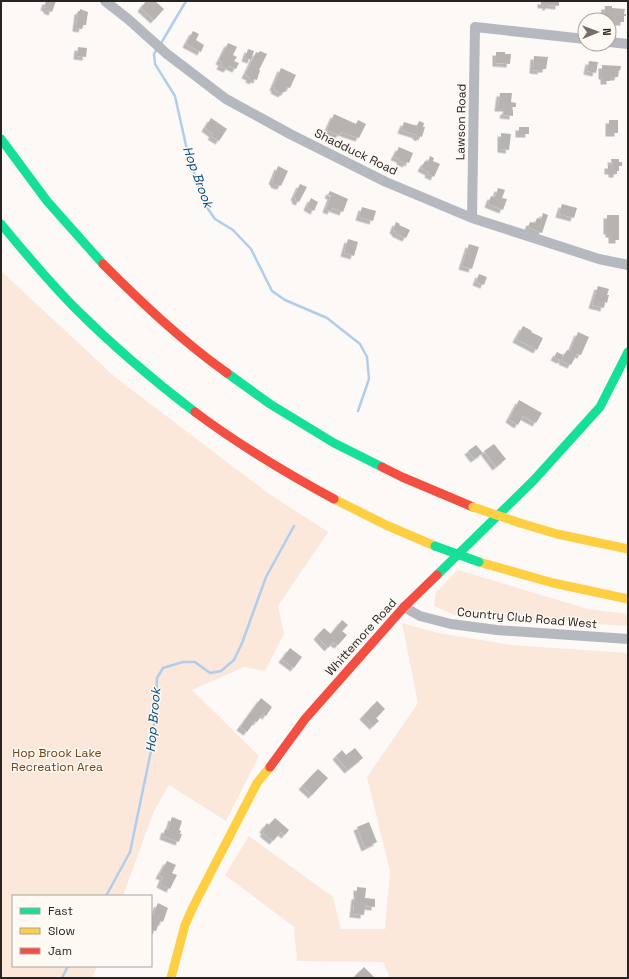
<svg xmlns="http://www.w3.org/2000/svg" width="629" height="979" viewBox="0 0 629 979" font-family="'Space Grotesk',sans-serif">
<defs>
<filter id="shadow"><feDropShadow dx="-3.5" dy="3.5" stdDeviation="0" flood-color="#0004"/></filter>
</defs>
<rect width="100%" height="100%" fill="#fcf9f7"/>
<path fill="#fbe8da" d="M1 271 116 378 268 493 328 532 278 606 284 634 265 671 244 667 192 690 259 756 226 821 169 785 153 813 123 896H13V966H97L92 978H1Z
M458 570 588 609 628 614V626L508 618 457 616 434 606 436 592Z
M402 623 438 633 511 645 628 653V978H390L383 962 297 961 294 927 225 875 249 836 333 897 341 929H385L390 871 367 777 418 703Z"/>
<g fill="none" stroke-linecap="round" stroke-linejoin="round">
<path stroke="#b0ceec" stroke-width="2.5" d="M160 45 186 1
M157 49 154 54 155 64 175 96 189 159 206 206 215 219 233 230 251 249 272 291 285 300 327 318 360 344 367 357 369 379 358 411
M106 896 130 852 151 751 156 710 157 678 163 668 183 662H195L210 673 221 671 234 660 242 643 266 577 294 526
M62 978 68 966"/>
</g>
<path fill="#b6b3b1" filter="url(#shadow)" d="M46 1H56L52 12 47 10V8L44 7Z
M146 1H155L164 9 154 20 141 8Z
M541 1H559V6L549 5 548 7H546V5H541Z
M605 6H612V8L625 9 624 14H626V16H624V22H616V20H611V16H604Z
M80 9 88 12 86 25H83L82 29 76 28 78 11H80Z
M193 31 199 34 196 40 204 45 201 52 186 44Z
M228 43 237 47 233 55 237 57 234 61 239 63 236 69 229 66 227 69 220 66 222 62 219 61Z
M78 47 87 48 86 57 77 56Z
M248 49 254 51 251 60 245 58Z
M260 51 267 54 259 70H260L257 80 254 79 253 81 249 79 250 77 245 75 256 52 258 53Z
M496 52H505V54H511L510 64 496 63Z
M534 56 548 57 546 69H541V71L533 70Z
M589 61 598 62 596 73 587 71Z
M602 65 621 66 620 71 619 70 618 77H610V81H604V76H602Z
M281 68 296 75 290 88 287 87 285 92H283L282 94 274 90 275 88 273 87Z
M500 93H512L511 102 516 103V107H511V110H513V116L503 115 504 111H506V108H498Z
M334 114 356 124 358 120 366 124 359 138 341 132 339 135 327 130Z
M211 118 227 129 219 141 211 136 213 134 205 128Z
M609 120H618V133H609Z
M419 121 424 123 423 127H425L422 137 420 136V138L416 136 417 135 401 130 404 122 417 126Z
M519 127H529V134H519Z
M501 133 511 134 509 150 501 149Z
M399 147 413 153 409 163 407 162 406 164 400 161V159L394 157Z
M430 156 434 158 433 161 440 164 434 177 428 174 429 172 421 168 425 161 428 162Z
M611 159H619V162H622V166H619V171H617V174H612V171H608V165H612Z
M278 166 288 171 281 186 280 185 279 186 274 184V182L272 181Z
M300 184 307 187 299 202 295 200 296 198 294 197Z
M498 188 505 190 502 198 507 199 503 210 488 204 491 196 495 197Z
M330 191 348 199 343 212 332 208 331 211 326 209 331 196 328 195Z
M311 198 318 202 314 211 307 207Z
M562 204 577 208 574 218 559 214Z
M362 207 376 211 373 221 359 217Z
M543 213 548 215 542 233 528 227 530 222 535 223 537 218 541 219Z
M607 215H619V240H612V234H609V231H607Z
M396 222 400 224 399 225 410 230 406 238 395 233 396 232 393 230Z
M348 239 358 242 354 256 344 253Z
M469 244 479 247 472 269 462 266Z
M479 274 487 277 484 285 476 282Z
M598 286 609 289 607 295H609L607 303 605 302 604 308 592 305Z
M523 326 532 331 531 332 543 338 537 350 516 339Z
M578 332 589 337 581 355 577 354 571 365 562 361 563 359 560 360 554 357 557 352 563 355 562 357H563L567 350 570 351Z
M519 400 542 413 536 423 523 416 518 425 509 419Z
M494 444 506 459 496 467 484 451Z
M476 445 483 453 474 459 468 451Z
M342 620 348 625 342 631 347 635 338 645 333 642 328 648 317 636 324 628 331 634Z
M290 648 302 657 294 668 282 659Z
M261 698 272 707 266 716 263 714 257 722 255 721 247 732 240 727Z
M377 701 385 709 376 718 379 721 373 726 363 716Z
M355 748 363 758 348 770 336 756 342 750 346 755Z
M318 769 328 778 312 795 302 786Z
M172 817 182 821 179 830 181 831 180 834H182L179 842 163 836 165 829 168 830Z
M275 818 289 830 285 835 281 832 273 841 263 833 265 831 263 829 267 823 269 825Z
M369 822 377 842 365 848 357 827Z
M167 861 176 865 172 873 177 875 170 889 160 884 163 877 159 875Z
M357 887 366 888 365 898 375 899V907L365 906 364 915 353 914 355 896H357Z
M158 903 168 908 163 922 160 921 156 931 151 930V916L152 917Z
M364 967 375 978H353Z"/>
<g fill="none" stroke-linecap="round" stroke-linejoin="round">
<path stroke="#b5b9bf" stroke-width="10" d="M105 1 128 19 167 54 226 99 290 134 386 182 472 218 599 259 628 265
M609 42 628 44
M472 218 475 27 585 39
M404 607 420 616 451 624 497 630 628 639"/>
<path stroke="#16e098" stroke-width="9" d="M1 139 47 201 103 264
M1 224C25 253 49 282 76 309 113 346 153 380 195 412
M227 373 270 404 334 443 382 467
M437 575 534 480 600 407 628 352"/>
<path stroke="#ffcf43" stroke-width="9" d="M334 499 386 525 435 546
M520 523 557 534 628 549
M479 562 553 583 628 599
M171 978 185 925 193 907 257 783 270 767"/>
<path stroke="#f24e42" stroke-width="9" d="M103 264C142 303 182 341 227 373
M195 412C239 445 286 473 334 499
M382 467 402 477 473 507
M270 767 305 719 404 607 437 575"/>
<path stroke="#16e098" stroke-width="9" d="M435 546 479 562"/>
<path stroke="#ffcf43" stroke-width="9" d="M473 507 520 523"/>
</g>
<g text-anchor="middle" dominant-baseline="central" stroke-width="3" stroke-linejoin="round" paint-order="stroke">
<g font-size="12" fill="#282421" stroke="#fff9f4">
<text transform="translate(461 122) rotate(-89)">Lawson Road</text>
<text transform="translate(356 152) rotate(26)">Shadduck Road</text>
<text transform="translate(527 618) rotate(5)">Country Club Road West</text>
<text transform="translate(361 637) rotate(-48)">Whittemore Road</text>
</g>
<g font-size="12" fill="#724316" stroke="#fff9f4">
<text x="57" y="753">Hop Brook Lake<tspan x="57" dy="14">Recreation Area</tspan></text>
</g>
<g font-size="13" font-style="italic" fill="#00487d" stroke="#fff9f4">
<text transform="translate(198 177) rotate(70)">Hop Brook</text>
<text transform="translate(153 720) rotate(-85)">Hop Brook</text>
</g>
</g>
<rect width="629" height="979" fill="none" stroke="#282421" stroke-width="4"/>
<rect x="12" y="895" width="140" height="72" fill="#fff9f4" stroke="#a9a4a0"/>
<rect x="20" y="908" width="20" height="6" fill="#16e098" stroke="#a9a4a0"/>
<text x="48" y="915" font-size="12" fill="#282421">Fast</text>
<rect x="20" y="928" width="20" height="6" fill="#ffcf43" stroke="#a9a4a0"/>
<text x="48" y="935" font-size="12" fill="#282421">Slow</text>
<rect x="20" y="948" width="20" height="6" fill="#f24e42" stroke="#a9a4a0"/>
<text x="48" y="955" font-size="12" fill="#282421">Jam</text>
<g transform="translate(597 32) rotate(89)"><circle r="19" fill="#fff9f4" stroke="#a9a4a0"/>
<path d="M0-3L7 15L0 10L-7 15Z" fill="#726f6c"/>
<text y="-6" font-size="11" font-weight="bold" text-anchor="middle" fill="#282421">N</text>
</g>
</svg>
